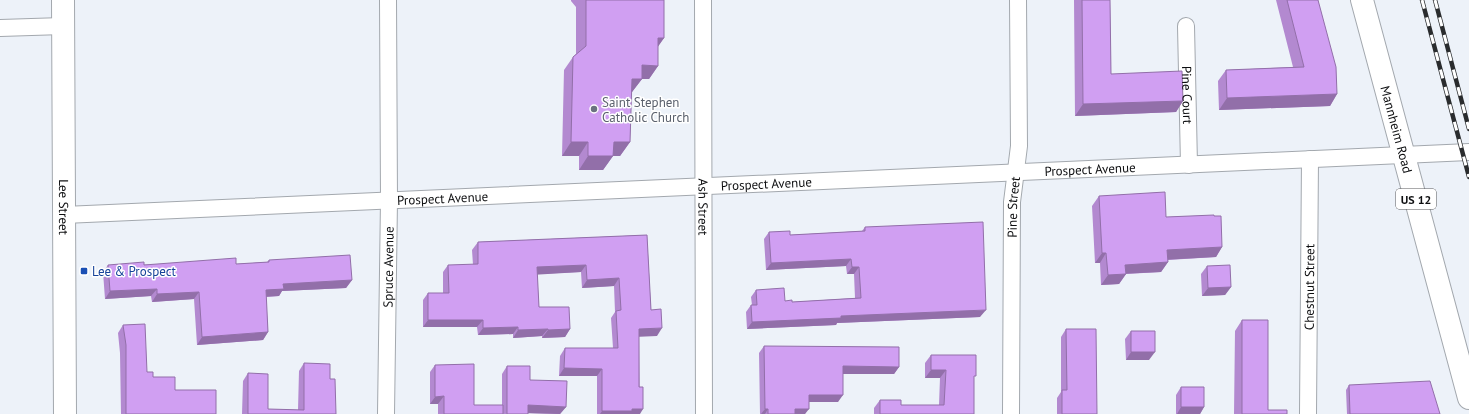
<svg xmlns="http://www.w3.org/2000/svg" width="1469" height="414" viewBox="0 0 1469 414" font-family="'PT Sans',sans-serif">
<rect width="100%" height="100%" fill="#edf2f9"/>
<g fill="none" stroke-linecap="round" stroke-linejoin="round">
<g stroke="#a3a8ae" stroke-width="18">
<g id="street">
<path id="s1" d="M703 0 704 414"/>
<path id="s2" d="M1186 26 1189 165"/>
<path d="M0 28 63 26"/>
<path id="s3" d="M64 215 1469 152"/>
<path id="s4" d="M386 414 389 200 388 0"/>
<path id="s5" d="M1011 414 1012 202 1019 146 1018 0"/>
<path id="s6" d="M1308 414 1310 159"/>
</g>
</g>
<g stroke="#a3a8ae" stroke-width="24">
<g id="secondary">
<path id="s7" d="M63 0 65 414"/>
</g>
</g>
<g stroke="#a3a8ae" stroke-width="24">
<g id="primary">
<path id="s8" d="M1362 0 1469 398"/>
</g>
</g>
<use href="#street" stroke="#fff" stroke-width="16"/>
<use href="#secondary" stroke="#fff" stroke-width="22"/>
<use href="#primary" stroke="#fff" stroke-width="22"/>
<g stroke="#2a2c2e" stroke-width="4.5">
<path id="rail" d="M1422 0 1469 177
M1435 0 1469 129"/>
</g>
<use href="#rail" stroke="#fff" stroke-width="3" stroke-dasharray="9" stroke-linecap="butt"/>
</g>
<path fill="#b389d0" d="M571 0H664V38L658 46V66L649 79H642L632 92H631L630 142 620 156H613L603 170H579V156H562L564 70 573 57 576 54V7L571 1Z
M1074 0H1110L1111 74 1183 101 1176 112 1075 116Z
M1276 0H1318L1337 94 1330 106 1219 110 1218 81 1226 70 1293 67Z
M1099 196 1166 217 1214 216 1222 247 1216 257 1168 260V262L1161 272 1126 274 1119 284 1101 285 1100 263H1095L1092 206Z
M865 227 980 317 837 323 836 325 747 329 746 312 751 305H752L751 297 756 290 785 301 792 302 855 298 854 274H847L846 266 766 270 764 239 769 232 790 235 862 231Z
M647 235 651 310 657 336H639L640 414H597V376H559L560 356 565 348H613L611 318 615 312 614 286 582 288 581 272 537 274 539 307 570 329 565 337 542 338V336L513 338V334L478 335 477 327H423V300L428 293H443V272L448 265H473L472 250 478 242Z
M269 260 352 280 346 288 282 291 279 296 266 297 268 332 263 340 197 345 194 299 152 302 151 296 105 299 103 272 108 265 236 264 267 262Z
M1207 266 1231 287 1225 295 1202 296 1201 274Z
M1242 320 1268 410 1287 414H1234L1235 331Z
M123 325 147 372 153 377 216 414H121L120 353 118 333Z
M1066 329 1097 414H1057V398L1061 392V337Z
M1131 331 1149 360H1126L1125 339Z
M764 346 899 367 894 374H843L838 402H809L805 414H760L759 353Z
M931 355 974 380V414H874V408L880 400 901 405H939L940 378H925V363Z
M304 363 330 379 336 414H242L243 381 248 373 268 409 298 410 299 371Z
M435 365 474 405H502V374L507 366 530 380 566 407 560 414 528 413V414H438V404H430V372Z
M1349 385 1440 414H1347L1346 390Z
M1181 387 1204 407 1200 414H1176V395Z"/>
<path fill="#926fa9" d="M658 38H664L655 51Z
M642 65 658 66 649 79H642L632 92H622Z
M1337 94 1330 106 1219 110 1227 98Z
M1183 101 1176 112 1075 116 1083 104Z
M571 142H588L579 156H562Z
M614 142H630L620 156H604Z
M588 156H613L603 170H579Z
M1222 247 1216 257 1161 260 1167 250Z
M1102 253H1106L1100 263H1095Z
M851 259 846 266 766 270 771 263Z
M1168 262 1161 272 1119 274 1125 265Z
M586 265 581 272 531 275 537 267Z
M852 267H859L854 274H847Z
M1126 274 1119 284 1101 285 1108 275Z
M619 278 614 286 582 288 587 280Z
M352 280 346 288 282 291 279 296 260 297 266 290 283 284Z
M1231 287 1225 295 1202 296 1208 288Z
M157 289 151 296 105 299 110 291Z
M199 292 194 299 152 302 157 294Z
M986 310 980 317 837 323 836 325 747 329 752 322 841 316Z
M428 320H483L477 327H423Z
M518 327 513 334 478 335 483 328Z
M662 328 657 336 634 337 639 329Z
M548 329 542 336 513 338 518 330Z
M570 329 565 337 542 338 548 330Z
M268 332 263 340 197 345 202 337Z
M1131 352H1155L1149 360H1126Z
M843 366 899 367 894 374H838Z
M564 368 602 369 597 376H559Z
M931 370H946L940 378H925Z
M809 395H843L838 402H803Z
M444 396 438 404H430L435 397Z
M528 405 566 407 560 414 522 413Z
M1181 407H1204L1200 414H1177Z
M632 409H643L640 414H600L602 411Z
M765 409H768L765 414H761Z
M795 409H809L805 414H792Z"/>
<path fill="#d09ff2" stroke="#926fa9" d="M586 0H664V38H658V66L642 65V79H632L630 142H614L613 156H588V142H571L573 57 586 46Z
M1082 0H1110L1111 74 1182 71 1183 101 1083 104Z
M1287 0H1318L1336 67 1337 94 1227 98 1226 70 1304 67Z
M1165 192 1166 217 1214 215V216H1221L1222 247 1167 250 1168 262 1125 265 1126 274 1108 275 1106 253H1102L1099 196Z
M983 222 986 310 841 316V318L752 322 751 305H757L756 290 784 288 785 301 792 300V302L861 298 859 267H852L851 259 771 263 769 232 790 231V235L865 231V227Z
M647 235 651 310 661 309 662 328 639 329V387H643V409H632V411H602V369L564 368 565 348H618L616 311 621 310 619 278 587 280 586 265 537 267 539 307H569L570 329 548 330V329L518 330V327L483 328V320H428V293H449L448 265 478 264V242Z
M350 255 352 280 283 284 284 289 266 290 268 332 202 337 199 292 157 294V289L110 291 108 265 144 262V265L236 258V264L269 262V260Z
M1230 265 1231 287 1208 288 1207 266Z
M1242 320H1268V410H1287V414H1242Z
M145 324 147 372H153V377H175V390H216V414H126V345L123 325Z
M1066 329H1096L1097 414H1062V390H1067Z
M1131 331H1155V352H1131Z
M764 346 899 347V367L843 366V395H809V409H795V414H768V409H765Z
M931 355H976V376H974V414H880V400H901V405H944L946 370H931Z
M304 363 330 364V379H335L336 414H248V373L268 374V409L304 410Z
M474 364V405H503V414H444V396L435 397V365Z
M507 366H530V380L567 381 566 407 528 405V414H507Z
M1430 381 1440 414H1350L1349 385Z
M1181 387H1204V407H1181Z"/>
<circle fill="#6b7280" stroke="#fff" stroke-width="1.5" cx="594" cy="109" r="4"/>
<rect fill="#1a4fb4" stroke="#fff" stroke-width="1.5" x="80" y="267" width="8" height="8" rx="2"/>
<g text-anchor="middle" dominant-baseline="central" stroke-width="3" stroke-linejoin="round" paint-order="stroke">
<rect fill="#fff" stroke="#565658" stroke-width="1" x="1396" y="189" width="40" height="20" rx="3"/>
<g font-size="12" font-weight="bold" fill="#0d0e10">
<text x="1416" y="199">US 12</text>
</g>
<g font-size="13" fill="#0d0e10" stroke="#fff">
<text stroke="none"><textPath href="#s2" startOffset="69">Pine Court</textPath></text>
<text stroke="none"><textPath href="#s8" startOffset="134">Mannheim Road</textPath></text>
<text stroke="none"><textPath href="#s3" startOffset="1027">Prospect Avenue</textPath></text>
<text stroke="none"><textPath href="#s3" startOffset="703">Prospect Avenue</textPath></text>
<text stroke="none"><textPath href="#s3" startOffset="379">Prospect Avenue</textPath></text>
<text stroke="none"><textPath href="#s7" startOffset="207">Lee Street</textPath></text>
<text stroke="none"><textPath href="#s1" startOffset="207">Ash Street</textPath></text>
<text stroke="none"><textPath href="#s5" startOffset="207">Pine Street</textPath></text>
<text stroke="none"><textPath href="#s4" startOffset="147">Spruce Avenue</textPath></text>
<text stroke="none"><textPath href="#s6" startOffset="127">Chestnut Street</textPath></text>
</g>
<g font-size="13" fill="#5b616d" stroke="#fff" text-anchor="start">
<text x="602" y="102">Saint Stephen<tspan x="602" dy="15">Catholic Church</tspan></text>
</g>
<g font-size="13" fill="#164399" stroke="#fff" text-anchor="start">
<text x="92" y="271">Lee &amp; Prospect</text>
</g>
</g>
</svg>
